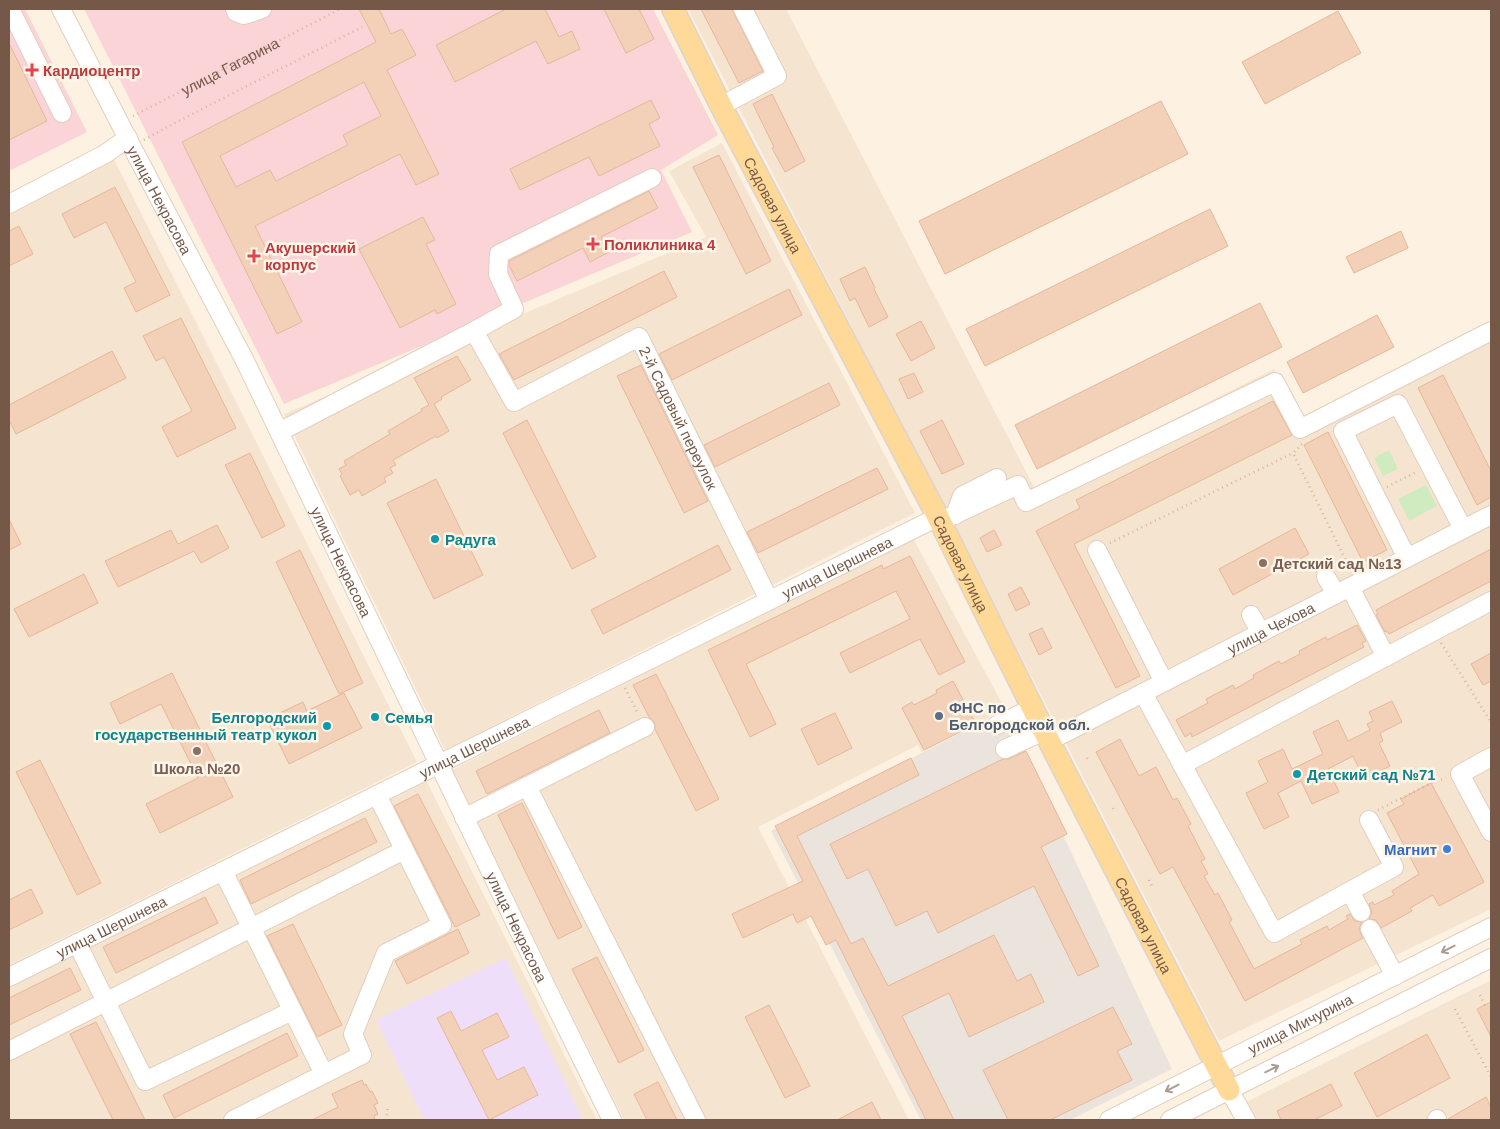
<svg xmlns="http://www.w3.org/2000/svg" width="1500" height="1129" viewBox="0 0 1500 1129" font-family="Arial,sans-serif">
<rect width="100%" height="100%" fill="#fdf2e1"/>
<path fill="#f5e4d0" d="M688 9H786L1035 489 1274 369 1303 424 1491 326V909L1219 1041Z
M722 143 915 513 445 750 284 414 706 237 669 171Z
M112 155 417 762 9 965V210Z
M913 538 1005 709 922 752 918 745 758 827 909 1120H624L450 771Z
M426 780 597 1120H9V986Z
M1491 980V1120H1257L1246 1102Z"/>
<path fill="#ebe4dd" d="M1005 710 1172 1069 1070 1120H921L771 831Z"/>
<path fill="#efdef9" d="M506 958 583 1120H424L376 1020Z"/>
<path fill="#fbd4d8" d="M9 9H25L87 132 9 171Z
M84 9H653L718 135 661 170 692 232 284 404Z"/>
<path fill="#d1ebc0" d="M1389 450 1398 469 1383 476 1374 458Z
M1426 485 1437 506 1409 521 1398 499Z"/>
<path fill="#f3d0b8" stroke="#e6b798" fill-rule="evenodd" d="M359 9H379L391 34 402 29 416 55 387 70 439 174 416 185 400 154 255 226 302 322 277 334 182 142 376 42ZM364 82 381 116 343 135 348 145 276 181 270 170 236 187 220 156Z
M506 9H545L559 37 572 31 580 49 548 64 536 41 455 82 436 45Z
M604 9H639L654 39 626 53Z
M701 9H732L763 71 739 83Z
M1338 11 1361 53 1265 104 1242 62Z
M9 43 47 121 9 140Z
M772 94 805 161 785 172 772 148 774 147 753 104Z
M651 100 660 118 649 124 660 146 599 176 589 157 520 190 510 169Z
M1161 101 1188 154 945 274 919 221Z
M719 155 771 261 746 274 693 167Z
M115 187 170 295 136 312 124 288 136 282 106 222 74 238 62 214Z
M649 191 658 208 601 237 609 252 590 262 583 248 517 281 509 265V261Z
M1210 209 1228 246 985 366 966 329Z
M423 217 435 240 426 244 456 304 437 314 435 310 400 328 359 249Z
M19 226 33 254 9 266V231Z
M1401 231 1408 248 1354 273 1346 257Z
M865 267 875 288 874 289 888 317 869 327 855 298 850 301 840 279Z
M664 271 677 297 514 380 499 354Z
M789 289 802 315 672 380 659 354Z
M1260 303 1282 347 1037 469 1015 425Z
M1377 315 1394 347 1303 393 1287 362Z
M181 318 236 428 177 457 162 427 192 411 164 357 156 361 143 336Z
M921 321 935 348 911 361 896 334Z
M112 351 126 378 16 434 9 420V405Z
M457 356 471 380 441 397 442 399 434 404 449 431 437 438 436 436 393 460 396 465 390 468 393 473 384 478 386 482 362 496 359 490 350 495 340 476 342 474 339 469 346 465 344 461 390 434 388 431 422 411 421 409 429 405 414 378Z
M641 365 708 501 684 513 617 376Z
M914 373 923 392 908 399 899 379Z
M1443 375 1491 471V497L1477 505 1418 388Z
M829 383 840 405 715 467 704 445Z
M1273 401 1292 435 1074 544 1140 676 1116 688 1036 531 1080 508 1076 500Z
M527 420 596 557 572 569 503 433Z
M942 420 964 464 942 474 920 431Z
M1328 432 1387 550 1363 562 1304 445Z
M250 453 285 526 262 538 225 465Z
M877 468 888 489 758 553 747 532Z
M436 479 483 575 434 599 387 503Z
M9 519 21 544 9 550Z
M217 525 229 548 201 563 194 551 118 587 105 561 171 530 178 544Z
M1295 528 1309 554 1233 595 1219 569Z
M994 530 1002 545 987 552 980 538Z
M718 545 731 570 603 634 591 610Z
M1491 549V581L1389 634 1387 631 1385 632 1376 615 1378 614 1376 610Z
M300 550 363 683 339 694 276 562Z
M910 556 965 662 939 675 920 639 850 673 840 653 910 619 896 591 746 664 776 724 750 737 708 650 882 565 883 569Z
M84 574 98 603 29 637 14 609Z
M1021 587 1030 604 1016 611 1008 594Z
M1357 625 1366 641 1362 643 1364 647 1192 737 1191 733 1185 737 1176 720 1208 703 1206 699 1233 685 1235 689 1254 678 1253 675 1279 661 1281 664 1300 654 1299 651 1326 637 1327 640Z
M1042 628 1052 648 1039 655 1029 634Z
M1491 653V681L1483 685 1471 664Z
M172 673 233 797 160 833 146 804 198 778 161 704 120 724 110 703Z
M656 674 719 799 696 811 655 729V723L649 717 633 685Z
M953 681 976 724 924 750 902 708 912 702 914 705 937 693 936 690Z
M344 693 362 728 289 764 267 719 303 702 307 711Z
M1392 701 1402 722 1380 733 1383 741 1379 743 1390 766 1364 779 1353 756 1328 769 1339 792 1312 804 1301 781 1278 793 1289 817 1264 829 1246 793 1268 782 1258 761 1283 749 1292 769 1323 754 1313 732 1338 720 1348 741 1370 730 1367 724 1373 721 1369 712Z
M599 710 610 733 487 794 476 771Z
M835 713 852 748 818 765 801 729Z
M1120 739 1139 776 1156 767 1173 800 1177 798 1191 824 1188 826 1205 859 1201 861 1208 874 1204 876 1215 895 1218 893 1232 920 1229 922 1254 969 1302 944 1300 940 1327 926 1329 930 1348 919 1346 916 1350 914 1355 921 1362 922 1359 929 1363 938 1245 1001 1173 867 1160 874 1096 752Z
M1026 751 1067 834 1041 847 1099 966 1078 976 1034 886 938 933 927 911 896 926 868 869 847 879 830 844 1003 759H1009Z
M911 758 919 775 797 836 851 944 863 938 888 986 994 935 1017 981 1031 974 1044 1002 969 1037 949 993 902 1016 954 1120H926L836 940 826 945 811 916 797 923 793 914 743 938 732 914 803 881 775 826Z
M40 760 101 883 77 895 16 772Z
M1431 783 1484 882 1439 906 1433 895 1410 908 1412 911 1381 928 1376 920 1369 919 1372 912 1369 904 1373 902 1374 905 1394 895 1392 891 1419 874 1387 813 1404 804 1401 799Z
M418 794 480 915 455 927 394 806Z
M522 803 582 927 558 939 498 815Z
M365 818 377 842 251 904 240 880Z
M31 889 43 913 9 930V900Z
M205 897 218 923 116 973 103 947Z
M293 924 342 1025 317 1037 267 936Z
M458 929 469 953 407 984 395 961Z
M597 957 644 1050 619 1063 572 969Z
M70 968 81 990 9 1025V998Z
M1491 1002V1037L1477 1009Z
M769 1005 810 1086 785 1098 745 1017Z
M1113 1007 1132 1044 1117 1051 1132 1080 1050 1120H1008L983 1070Z
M451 1011 461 1031 497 1013 509 1037 482 1050 497 1080 524 1067 538 1095 489 1120 437 1018Z
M96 1022 145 1120H113L70 1034Z
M287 1033 298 1056 174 1118 163 1095Z
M1427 1034 1450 1078 1377 1117 1354 1073Z
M362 1080 364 1085 366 1084 370 1092 372 1091 378 1103 374 1105 378 1114 374 1116 375 1120H312L338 1107 332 1094Z
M658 1082 677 1120H647L634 1094Z
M1331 1084 1342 1106 1314 1120H1281L1277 1111Z
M1486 1097 1491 1107V1120H1448V1119Z
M872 1102 881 1120H837Z"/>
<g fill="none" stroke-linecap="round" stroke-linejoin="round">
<g stroke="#e1cfbd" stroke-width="20">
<g id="minor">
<path d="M10 9 62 113"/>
<path id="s2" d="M61 9 132 147 245 361 536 966 612 1120"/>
<path d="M235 9 236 12 244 15 262 9"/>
<path d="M721 106 777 76 743 9"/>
<path d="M9 204 105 154 128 138"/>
<path d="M474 331 514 309 498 274 499 254 652 178"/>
<path id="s3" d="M279 432 474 331 514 402 639 337 769 600"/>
<path d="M955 515 962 496 997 478"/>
<path d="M941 521 1018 485 1026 502 1275 382 1300 429 1491 331"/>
<path d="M1097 550 1164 682"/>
<path d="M1407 558 1343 431 1398 404 1463 529"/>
<path d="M1326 577 1336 594"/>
<path d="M1350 587 1386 657"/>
<path d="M1251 615 1261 633"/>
<path d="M1143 693 1274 933 1350 891 1361 912"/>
<path d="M997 725 1033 708"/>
<path id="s4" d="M1049 741 1491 515"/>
<path d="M1005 749 1044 731"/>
<path d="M1491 757 1460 774 1491 832"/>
<path d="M1182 765 1491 601"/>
<path d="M527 786 696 1120"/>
<path d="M464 818 645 727"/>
<path d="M223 871 324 1074"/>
<path d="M1350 891 1394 867 1369 820"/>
<path d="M1370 929 1395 976"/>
<path d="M77 943 145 1081 292 1011"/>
<path id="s5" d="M9 977 938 517"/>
<path d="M9 1051 404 850"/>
<path d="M1229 1090 1246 1120"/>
<path d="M1437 1119V1120"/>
<path d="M233 1120 362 1055 353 1034 386 953 442 925 377 795"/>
<path id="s6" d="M1109 1120 1491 927"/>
<path d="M1170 1120 1491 958"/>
</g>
</g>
<g stroke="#dbd4cf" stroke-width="24">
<g id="major">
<path id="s7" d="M673 9 721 106 938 517 1049 741 1229 1090"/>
</g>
</g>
<g stroke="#d8b49b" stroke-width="2.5" stroke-dasharray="1 4" stroke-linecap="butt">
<path id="s1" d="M133 116 340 9"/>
<path d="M144 140 173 124 362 27"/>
<path d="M1302 444 1293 453 1351 571"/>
<path d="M1387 487 1418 471"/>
<path d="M1110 543 1293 453"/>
<path d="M1441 643 1491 722"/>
<path d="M625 688 638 714"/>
<path d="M1087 758 1090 762"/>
<path d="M1113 808 1114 811"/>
<path d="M1378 810 1431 783 1446 778"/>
<path d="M1149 880 1153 888"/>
<path d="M1480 995 1485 1005"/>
<path d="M1455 1009 1491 1077"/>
<path d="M386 1120 388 1107"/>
</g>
<use href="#minor" stroke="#fff" stroke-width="18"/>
<use href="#major" stroke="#fed997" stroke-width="21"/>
</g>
<defs><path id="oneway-shaft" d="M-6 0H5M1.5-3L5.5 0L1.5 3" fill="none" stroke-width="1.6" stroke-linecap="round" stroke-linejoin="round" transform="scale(1.25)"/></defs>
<g stroke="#ac9b91">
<use href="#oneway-shaft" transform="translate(1448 949) rotate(153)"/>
<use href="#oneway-shaft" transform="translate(1272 1069) rotate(-26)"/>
<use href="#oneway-shaft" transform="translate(1172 1088) rotate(153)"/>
</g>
<g fill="#e0444e" stroke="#fff6e8" stroke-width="2">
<path d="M29.5 62.5h5v5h5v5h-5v5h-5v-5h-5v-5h5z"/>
<path d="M590.5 236.5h5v5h5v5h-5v5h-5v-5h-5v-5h5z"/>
<path d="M251.5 248.5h5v5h5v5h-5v5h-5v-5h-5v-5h5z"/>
</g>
<g fill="#0f9aa8" stroke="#fff6e8" stroke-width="2">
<circle cx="435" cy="539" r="5"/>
<circle cx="375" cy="717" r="5"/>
<circle cx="327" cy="726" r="5"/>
<circle cx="1297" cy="774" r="5"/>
</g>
<g fill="#8d6e63" stroke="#fff6e8" stroke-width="2">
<circle cx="1263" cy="563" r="5"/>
<circle cx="197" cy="751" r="5"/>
</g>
<circle fill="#5c6f8a" stroke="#fff6e8" stroke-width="2" cx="939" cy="716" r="5"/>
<circle fill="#3f7fe0" stroke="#fff6e8" stroke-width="2" cx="1447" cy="849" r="5"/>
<g text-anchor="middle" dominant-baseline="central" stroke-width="5" stroke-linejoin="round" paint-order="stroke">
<g font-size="15" fill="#755847" stroke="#fff6e8">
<text stroke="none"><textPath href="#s1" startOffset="109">улица Гагарина</textPath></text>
<text stroke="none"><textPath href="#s2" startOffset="215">улица Некрасова</textPath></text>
<text stroke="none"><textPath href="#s7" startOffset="220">Садовая улица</textPath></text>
<text stroke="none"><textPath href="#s3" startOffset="532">2-й Садовый переулок</textPath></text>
<text stroke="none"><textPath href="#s2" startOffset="620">улица Некрасова</textPath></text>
<text stroke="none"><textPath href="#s7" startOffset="625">Садовая улица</textPath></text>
<text stroke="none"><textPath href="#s5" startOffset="924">улица Шершнева</textPath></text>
<text stroke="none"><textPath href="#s4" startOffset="249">улица Чехова</textPath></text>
<text stroke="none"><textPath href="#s5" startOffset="519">улица Шершнева</textPath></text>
<text stroke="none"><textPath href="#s7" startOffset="1030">Садовая улица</textPath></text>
<text stroke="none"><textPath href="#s5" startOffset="114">улица Шершнева</textPath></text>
<text stroke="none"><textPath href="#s2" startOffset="1025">улица Некрасова</textPath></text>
<text stroke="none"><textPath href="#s6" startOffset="214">улица Мичурина</textPath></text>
</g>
<g font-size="15" font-weight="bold" fill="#be3a42" stroke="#fff6e8" text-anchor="start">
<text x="43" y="70">Кардиоцентр</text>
<text x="604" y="244">Поликлиника 4</text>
<text x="265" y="247">Акушерский<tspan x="265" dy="17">корпус</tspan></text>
</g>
<g font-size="15" font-weight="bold" fill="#0d838f" stroke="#fff6e8" text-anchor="start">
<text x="445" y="539">Радуга</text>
<text x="317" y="717" text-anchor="end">Белгородский<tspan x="317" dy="17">государственный театр кукол</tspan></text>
<text x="385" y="717">Семья</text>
<text x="1307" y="774">Детский сад №71</text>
</g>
<g font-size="15" font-weight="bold" fill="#785e54" stroke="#fff6e8" text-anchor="start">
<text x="1273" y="563">Детский сад №13</text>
<text x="197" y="768" text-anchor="middle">Школа №20</text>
</g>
<g font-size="15" font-weight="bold" fill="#4e5e75" stroke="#fff6e8" text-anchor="start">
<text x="949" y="707">ФНС по<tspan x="949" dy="17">Белгородской обл.</tspan></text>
</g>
<g font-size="15" font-weight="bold" fill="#366cbe" stroke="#fff6e8" text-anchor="end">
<text x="1437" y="849">Магнит</text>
</g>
</g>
<rect width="1500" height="1129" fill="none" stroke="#755847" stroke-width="20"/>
</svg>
